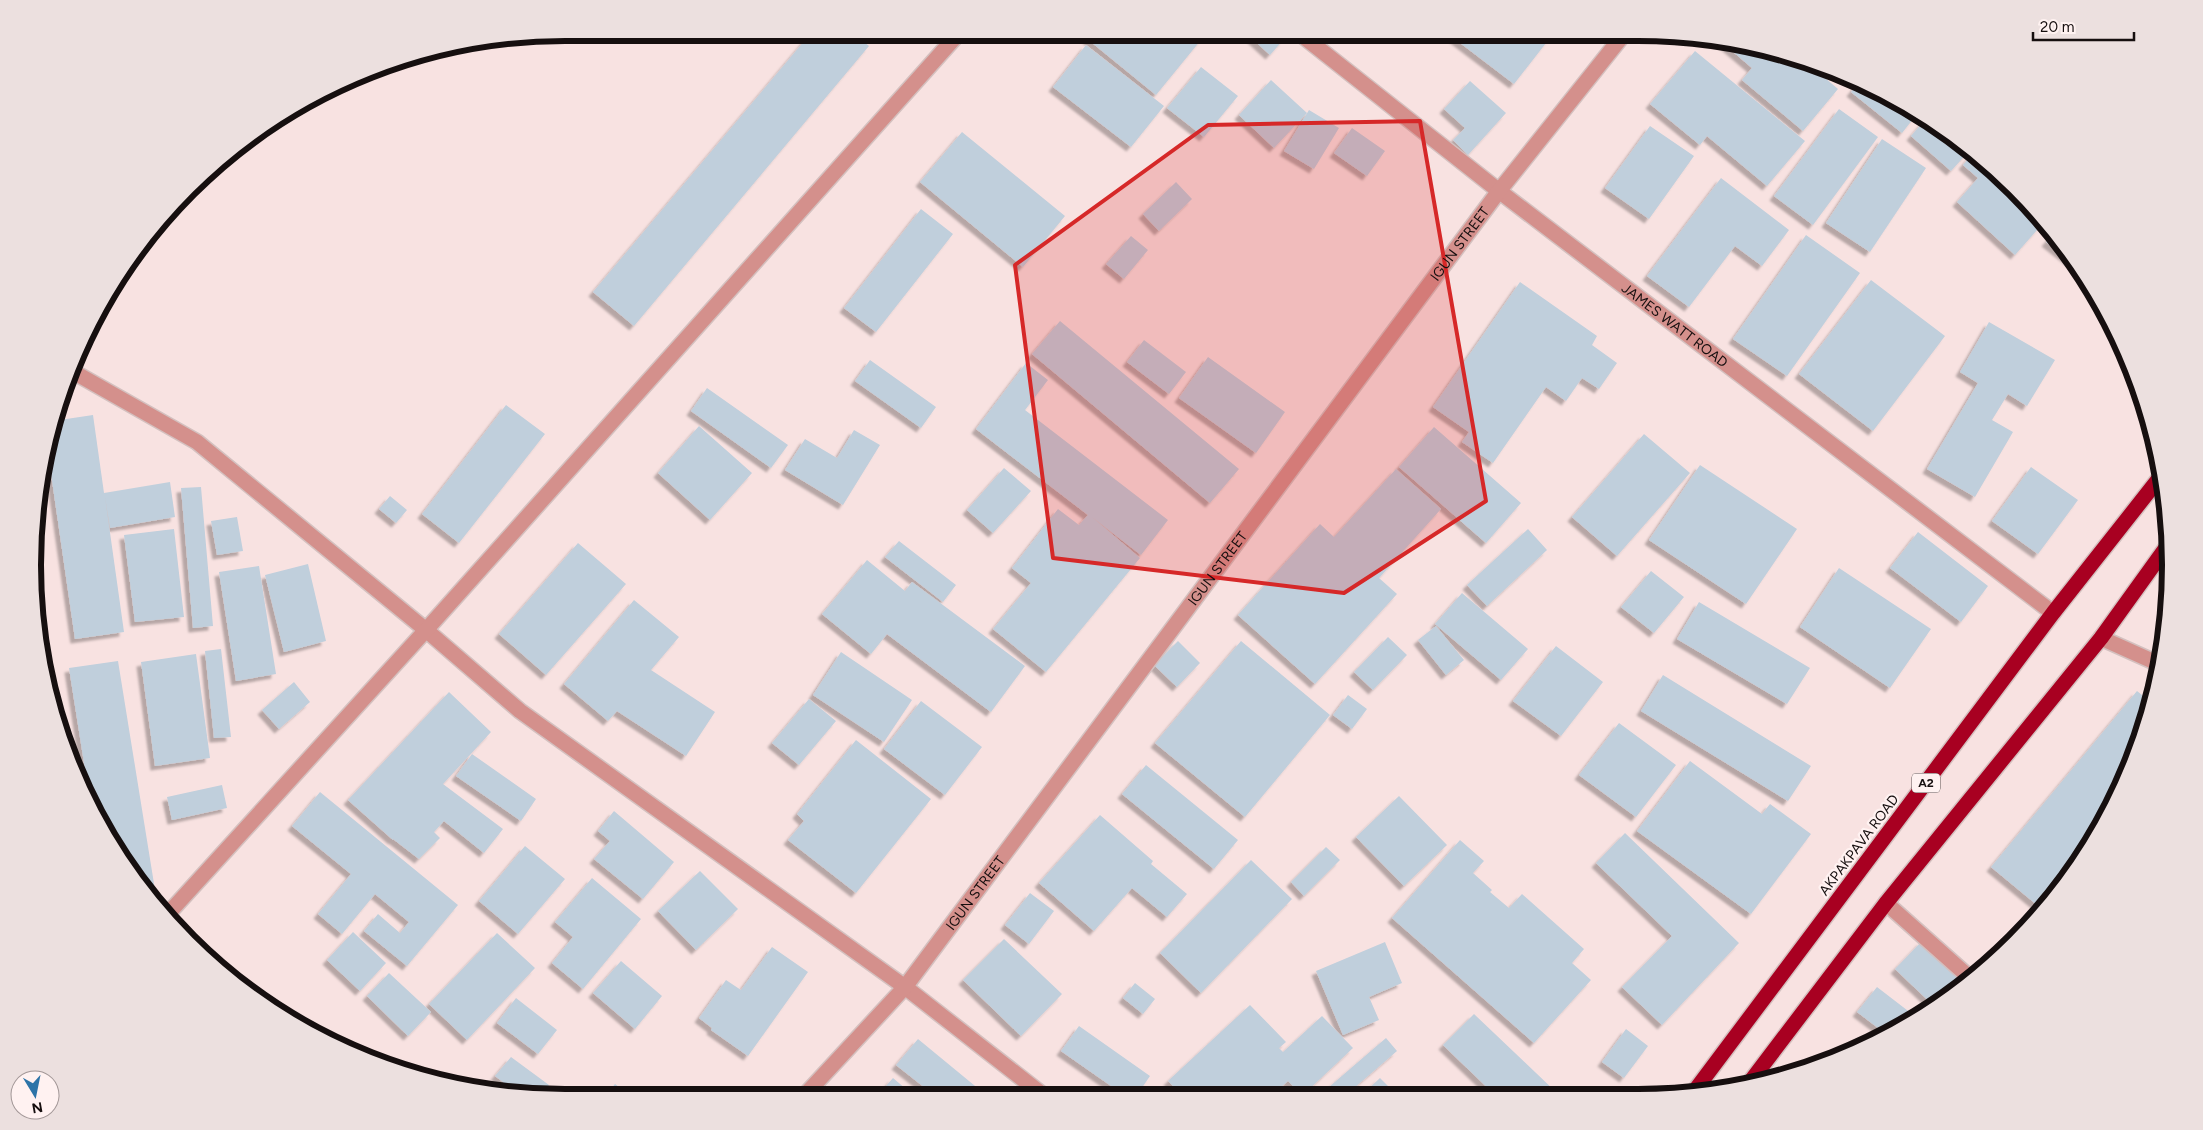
<svg xmlns="http://www.w3.org/2000/svg" width="2203" height="1130" viewBox="0 0 2203 1130" font-family="Figtree,sans-serif">
<defs>
<filter id="shadow"><feDropShadow dx="-4.5" dy="4.5" stdDeviation="1" flood-color="#0004"/></filter>
</defs>
<rect width="100%" height="100%" fill="#f8e2e1"/>
<path fill="#c0cfdc" filter="url(#shadow)" d="M811 33H853L869 46 634 326 593 292Z
M1080 33H1203L1205 35 1156 95Z
M1246 33H1277L1284 39 1270 55Z
M1447 33H1511L1553 34 1514 84Z
M1727 43 1776 51 1805 61 1838 89 1803 131 1742 80 1752 68 1725 45Z
M1086 45 1164 106 1131 147 1053 87Z
M1695 51 1805 141 1767 186 1707 136 1700 145 1650 104Z
M1201 67 1238 96 1204 137 1167 108Z
M1271 80 1307 113 1274 148 1239 115Z
M1470 81 1506 113 1468 155 1453 140 1465 128 1444 109Z
M1859 82 1874 88 1917 114 1902 133 1851 92Z
M1839 109 1878 137 1813 225 1774 196Z
M1309 110 1339 128 1314 169 1284 151Z
M1925 120 1962 143 1970 150 1951 171 1911 136Z
M1650 126 1694 156 1649 219 1605 188Z
M1352 128 1385 151 1367 176 1334 153Z
M962 132 1065 216 1023 267 920 182Z
M1882 139 1926 168 1870 252 1826 223Z
M1973 153 2039 214 2044 222 2015 255 1957 202 1978 178 1963 165Z
M1721 178 1789 230 1762 266 1735 246 1689 307 1647 276Z
M1176 182 1192 199 1159 231 1143 214Z
M921 209 953 234 876 332 844 308Z
M2053 234 2074 263V264L2046 242Z
M1806 235 1860 273 1787 376 1733 339Z
M1131 236 1148 250 1124 279 1106 264Z
M1871 280 1945 336 1873 431 1799 374Z
M1520 282 1597 336 1592 345 1617 363 1599 389 1582 378 1566 401 1546 387 1493 463 1462 442 1469 432 1433 407Z
M1060 321 1239 469 1210 503 1032 354Z
M1989 322 2055 360 2027 406 2008 394 1992 420 2013 432 1975 497 1927 469 1978 383 1960 372Z
M1144 340 1186 372 1169 394 1127 362Z
M1208 357 1285 412 1256 453 1179 398Z
M870 360 936 407 921 428 855 381Z
M1026 363 1048 380 1025 410 1168 520 1141 555 1092 517 1140 558 1046 672 993 629 1031 583 1012 568 1058 509 1079 525 1088 515 976 429Z
M707 388 788 445 771 468 691 411Z
M506 405 545 434 459 543 422 514Z
M93 415 104 493 170 482 175 517 110 528 105 497 124 632 75 639 47 446 53 421Z
M699 426 752 473 710 520 658 473Z
M1434 427 1521 503 1486 543 1399 467Z
M854 430 880 445 843 505 785 470 805 439 837 458Z
M1644 434 1690 473 1617 556 1572 517Z
M1700 465 1797 529 1746 604 1649 540Z
M2031 467 2078 500 2038 554 1992 521Z
M1004 468 1031 491 993 533 967 510Z
M1396 469 1441 509 1379 578 1397 594 1315 684 1238 615 1320 524 1334 537Z
M201 487 213 626 193 628 181 488Z
M390 496 407 510 396 523 379 509Z
M237 517 243 551 217 555 211 521Z
M174 529 184 617 135 622 124 535Z
M1528 529 1547 550 1487 606 1467 585Z
M1918 532 1988 586 1961 622 1890 568Z
M899 541 956 585 943 602 885 557Z
M578 543 626 584 546 675 499 634Z
M867 560 905 591 912 582 1025 666 991 712 887 634 871 654 822 614Z
M308 564 326 641 284 652 265 575Z
M259 566 276 674 236 681 219 572Z
M1839 568 1931 629 1890 688 1800 627Z
M1651 571 1684 597 1654 633 1621 607Z
M1462 593 1528 649 1501 680 1435 624Z
M634 600 679 637 651 670 715 712 686 756 617 711 608 721 564 684Z
M1699 602 1810 668 1787 704 1677 639Z
M1436 626 1464 660 1446 675 1418 640Z
M1388 637 1407 655 1373 690 1354 672Z
M1178 641 1200 663 1177 687 1154 665Z
M1241 641 1330 715 1245 817 1155 743Z
M1556 646 1603 682 1561 736 1513 701Z
M221 649 231 737 214 738 205 651Z
M841 652 912 700 884 742 813 695Z
M196 654 210 758 155 766 141 662Z
M118 661 156 896H151L122 861 91 807 69 668Z
M1663 675 1811 766 1788 801 1641 711Z
M294 682 310 702 279 729 262 710Z
M2137 691 2152 703 2115 801 2043 910 1991 867Z
M449 692 491 732 443 784 503 829 484 853 444 821 434 832 440 838 419 859 393 839V840L348 800Z
M1348 695 1367 709 1352 729 1333 715Z
M809 699 836 721 799 765 772 743Z
M921 701 982 747 945 795 884 749Z
M1619 723 1676 765 1636 817 1579 775Z
M856 740 931 799 856 893 788 840 804 821 797 814Z
M472 754 536 799 521 821 456 776Z
M1690 761 1762 814 1770 804 1811 834 1751 914 1637 831Z
M1146 765 1238 840 1214 869 1122 794Z
M222 785 227 808 172 820 167 797Z
M320 792 458 905 407 966 364 931 378 914 400 933 409 922 375 894 342 934 318 914 351 874 292 826Z
M1399 796 1447 845 1404 886 1356 837Z
M614 811 674 862 643 899 594 859 610 841 598 831Z
M1100 815 1153 861 1151 864 1187 894 1167 917 1132 888 1094 931 1039 883Z
M1625 833 1739 943 1662 1025 1622 987 1672 936 1596 863Z
M1460 840 1484 861 1473 873 1492 890 1490 892 1509 908 1522 894 1584 949 1572 963 1591 980 1534 1043 1392 918Z
M525 846 565 879 518 934 479 901Z
M1326 847 1340 860 1304 896 1291 882Z
M1251 860 1292 899 1201 993 1160 953Z
M700 871 738 909 696 950 658 911Z
M592 878 641 919 583 989 552 963 573 937 555 922Z
M1030 893 1054 911 1029 944 1005 925Z
M353 932 386 963 360 991 327 960Z
M497 933 535 968 467 1040 429 1004Z
M2011 935 2014 938 2002 948H2001Z
M1004 939 1062 994 1021 1036 963 980Z
M1922 941 1965 981 1935 1007 1895 969Z
M1385 942 1402 983 1369 997 1379 1020 1343 1035 1316 971Z
M772 947 808 972 748 1056 711 1030 712 1028 699 1018 726 980 741 990Z
M621 961 662 996 635 1029 593 993Z
M389 973 431 1012 408 1036 367 996Z
M1135 983 1155 999 1143 1014 1123 998Z
M1877 987 1916 1017 1886 1034 1857 1012Z
M516 998 557 1030 538 1054 497 1023Z
M1250 1005 1286 1042 1279 1048 1283 1052 1322 1016 1353 1048 1304 1094H1301L1288 1081 1273 1094H1181L1168 1081Z
M1474 1014 1557 1093 1494 1094 1443 1045Z
M1079 1026 1150 1076 1137 1095H1124L1061 1051Z
M1626 1029 1648 1046 1624 1078 1602 1062Z
M1386 1038 1397 1051 1347 1094H1321Z
M918 1039 986 1095H934L896 1065Z
M511 1057 549 1085 540 1096 519 1094 495 1076Z
M893 1078 913 1095H878Z
M1380 1078 1395 1093 1393 1094H1363Z
M615 1084 631 1096H605Z"/>
<g fill="none" stroke-linecap="round" stroke-linejoin="round">
<g stroke="#d4c0bf" stroke-width="18">
<g id="minor">
<path id="s1" d="M1299 33 1499 191 2053 613"/>
<path d="M70 370 197 442 426 630 520 711 905 987 1043 1095"/>
<path d="M2101 638 2159 664"/>
<path d="M1886 903 1969 977"/>
<path d="M167 915 426 630 959 33"/>
<path id="s2" d="M804 1096 905 987 1499 191 1624 34"/>
</g>
</g>
<g stroke="#d4c0bf" stroke-width="18">
<path id="highway" d="M1750 1082 1886 903 2101 638 2168 545
M1693 1093 2053 613 2161 476"/>
</g>
<use href="#minor" stroke="#d4908c" stroke-width="15"/>
<use href="#highway" stroke="#a80021" stroke-width="15"/>
</g>
<path fill="#d62828" fill-opacity="0.2" stroke="#d62828" stroke-width="4" stroke-linejoin="round" d="M1420 121 1486 501 1344 593 1053 558 1015 265 1208 125Z"/>
<g text-anchor="middle" dominant-baseline="central" stroke-width="4.5" stroke-linejoin="round" paint-order="stroke">
<rect fill="#fff2f1" stroke="#5c5353" stroke-width="1" x="1912" y="773.5" width="28" height="19" rx="4"/>
<g font-size="12" font-weight="bold" fill="#160f0f">
<text x="1926" y="783">A2</text>
</g>
<g font-size="14" fill="#160f0f" stroke="#fff2f1">
<text stroke="none"><textPath href="#s2" startOffset="1076">IGUN STREET</textPath></text>
<text stroke="none"><textPath href="#s1" startOffset="476">JAMES WATT ROAD</textPath></text>
<text stroke="none"><textPath href="#s2" startOffset="671">IGUN STREET</textPath></text>
<text transform="translate(1859 845) rotate(-53)">AKPAKPAVA ROAD</text>
<text stroke="none"><textPath href="#s2" startOffset="266">IGUN STREET</textPath></text>
</g>
</g>
<path d="M0 0H2203V1130H0ZM565 41H1638A524 524 0 0 1 2162 565V565A524 524 0 0 1 1638 1089H565A524 524 0 0 1 41 565V565A524 524 0 0 1 565 41Z" fill="#ece0df" fill-rule="evenodd"/>
<path fill="none" stroke="#160f0f" stroke-width="6" d="M565 41H1638A524 524 0 0 1 2162 565V565A524 524 0 0 1 1638 1089H565A524 524 0 0 1 41 565V565A524 524 0 0 1 565 41Z"/>
<g transform="translate(35 1095) rotate(170)"><circle r="24" fill="#fff2f1" stroke="#a29797"/>
<path d="M0-4L9 19L0 12L-9 19Z" fill="#2d74a8"/>
<text y="-8" font-size="14" font-weight="bold" text-anchor="middle" fill="#160f0f">N</text>
</g>
<path d="M2033 32v8h101v-8" fill="none" stroke="#160f0f" stroke-width="2.5"/>
<text x="2040" y="32" font-size="15" fill="#160f0f" stroke="#fff2f1" stroke-width="4" paint-order="stroke">20 m</text>
</svg>
